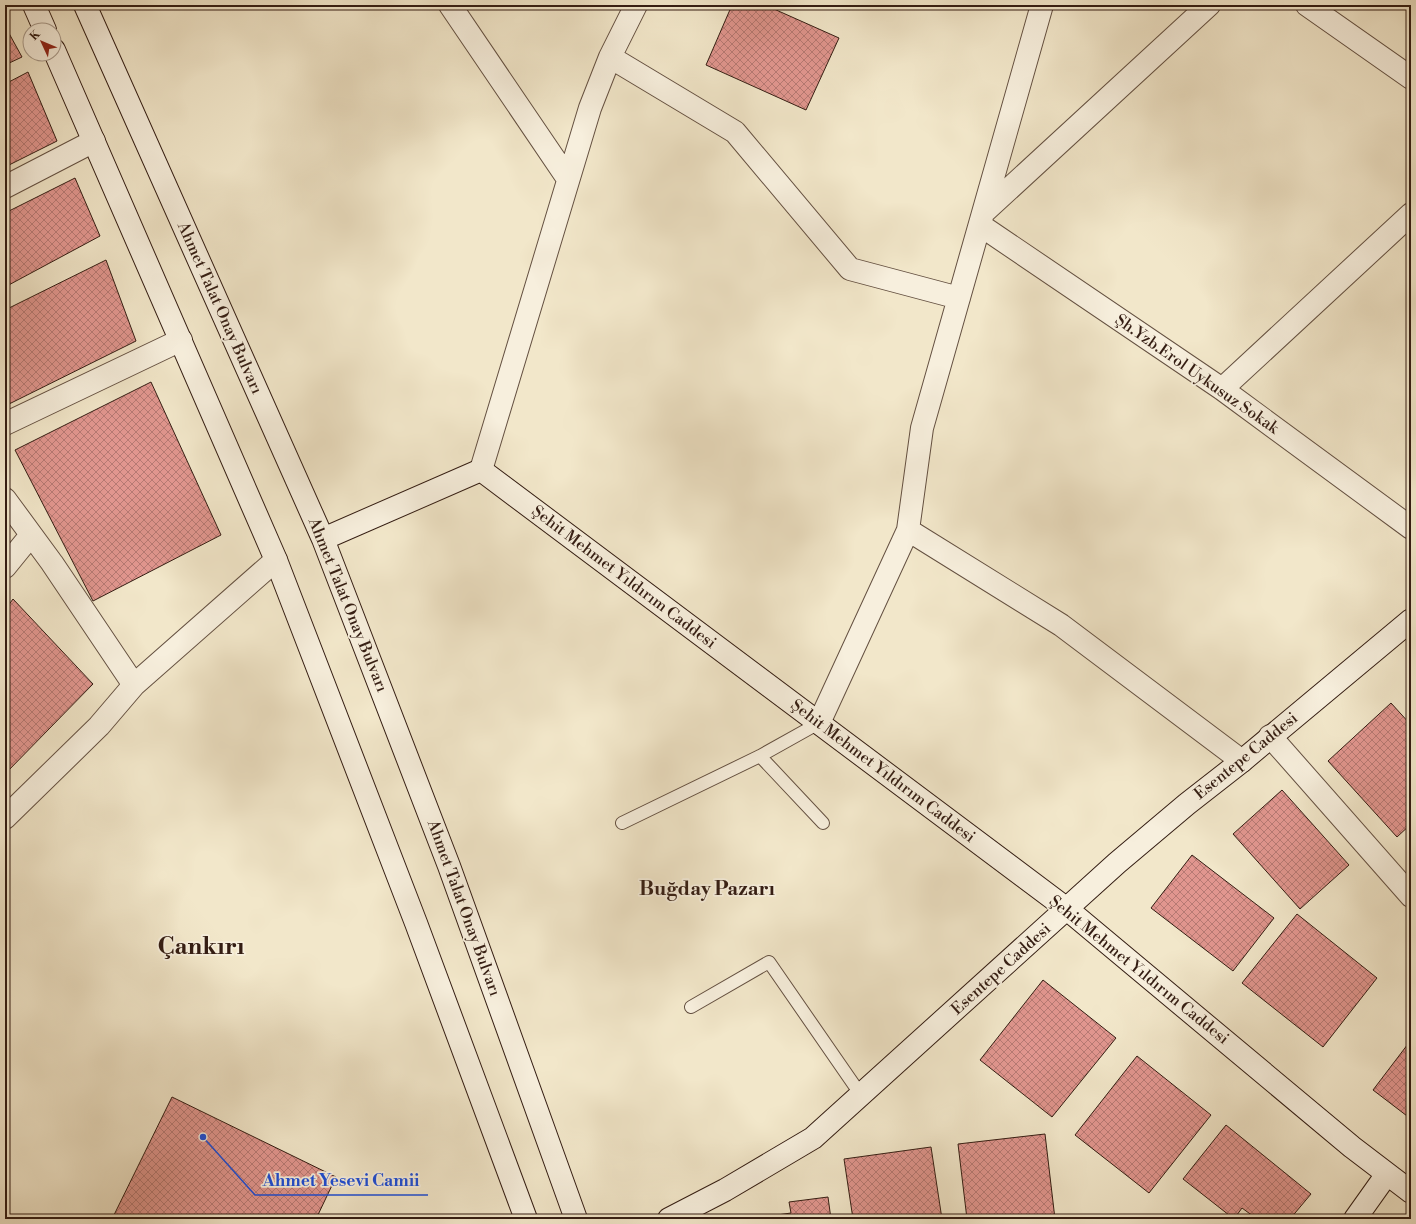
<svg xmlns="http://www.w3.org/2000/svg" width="1416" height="1224" viewBox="0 0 1416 1224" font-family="'Libre Bodoni',serif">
<defs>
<pattern id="building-cross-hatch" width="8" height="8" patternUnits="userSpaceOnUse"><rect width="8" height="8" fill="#e1968f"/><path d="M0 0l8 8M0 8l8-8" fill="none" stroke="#b77a74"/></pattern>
</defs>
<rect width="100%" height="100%" fill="#f2e7ca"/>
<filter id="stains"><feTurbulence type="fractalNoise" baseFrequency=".005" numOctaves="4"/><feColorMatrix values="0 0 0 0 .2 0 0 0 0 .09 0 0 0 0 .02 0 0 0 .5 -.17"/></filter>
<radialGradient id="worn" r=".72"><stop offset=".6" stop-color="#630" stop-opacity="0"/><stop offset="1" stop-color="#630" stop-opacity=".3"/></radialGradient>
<path fill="url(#building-cross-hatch)" stroke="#341d13" d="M732 5H765L839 38 806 110 706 65Z
M5 26 22 57 5 65Z
M28 72 57 141 5 167V84Z
M75 178 100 236 5 287V213Z
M106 260 136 341 5 406V310Z
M151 382 221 535 93 601 15 450Z
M13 599 93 684 5 774V610Z
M1391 703 1411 725V824L1397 837 1328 761Z
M1282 790 1349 865 1300 909 1233 834Z
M1192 855 1274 918 1233 971 1151 908Z
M1297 914 1377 978 1323 1047 1242 983Z
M1043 980 1116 1038 1052 1117 980 1060Z
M1411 1040V1119L1373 1090Z
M1137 1056 1211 1115 1149 1193 1075 1135Z
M172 1097 336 1177 316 1219H112Z
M1226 1125 1311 1194 1290 1219H1257L1242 1208 1234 1219 1183 1179Z
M1045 1134 1055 1219H967L958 1144Z
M931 1147 942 1219H853L844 1159Z
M828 1197 831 1219H749L791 1213 789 1202Z"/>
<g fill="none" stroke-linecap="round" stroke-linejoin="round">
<g stroke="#645041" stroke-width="14">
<path id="lane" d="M760 756 823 823
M622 823 760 756 819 723
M691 1007 769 962 861 1095"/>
</g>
<g stroke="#645041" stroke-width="24">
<path id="street" d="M450 5 568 179
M1307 5 1411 78
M610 57 735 132 850 269 959 298
M5 187 94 141
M983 213 1209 5
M980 225 1222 389 1411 528
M1222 389 1411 214
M5 424 181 340
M481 470 590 108 610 57 636 5
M5 499 52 563 134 685
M908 530 1061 625 1242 761
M5 567 31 535
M819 723 908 530 922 428 1042 5
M1270 736 1411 896
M5 818 99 726 134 685 276 560"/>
</g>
<g stroke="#341d13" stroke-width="24">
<path id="secondary" d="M34 5 45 30
M85 5 323 539 449 866 576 1219
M54 50 276 560 416 923 526 1219
M323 539 481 470 1067 909 1352 1147 1411 1192
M669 1219 725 1190 813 1138 1117 863 1187 804 1242 761 1411 620
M1355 1219 1387 1174"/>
</g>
<use href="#lane" stroke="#f7efdd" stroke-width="12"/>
<use href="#street" stroke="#f7efdd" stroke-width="22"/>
<use href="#secondary" stroke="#f7efdd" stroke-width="22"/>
</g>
<g text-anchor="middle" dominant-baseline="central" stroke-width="3.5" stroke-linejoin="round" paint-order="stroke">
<g font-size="16" fill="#341d13" stroke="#f7efdd">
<text transform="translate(220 308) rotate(66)">Ahmet Talat Onay Bulvarı</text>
<text transform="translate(1197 374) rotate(35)">Şh.Yzb.Erol Uykusuz Sokak</text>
<text transform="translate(624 577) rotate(37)">Şehit Mehmet Yıldırım Caddesi</text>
<text transform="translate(348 605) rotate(68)">Ahmet Talat Onay Bulvarı</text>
<text transform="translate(1246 756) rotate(-39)">Esentepe Caddesi</text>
<text transform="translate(883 771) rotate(37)">Şehit Mehmet Yıldırım Caddesi</text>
<text transform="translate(464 908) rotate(70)">Ahmet Talat Onay Bulvarı</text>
<text transform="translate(1001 969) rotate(-42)">Esentepe Caddesi</text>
<text transform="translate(1139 970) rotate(39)">Şehit Mehmet Yıldırım Caddesi</text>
</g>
<g font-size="20" font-weight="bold" fill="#341d13" stroke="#f7efdd">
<text x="707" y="889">Buğday Pazarı</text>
</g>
<g font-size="24" font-weight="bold" fill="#341d13" stroke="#f7efdd">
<text x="201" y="947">Çankırı</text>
</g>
</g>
<path fill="none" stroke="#1d4ed8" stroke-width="1.5" d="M203 1137L255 1195H428"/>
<circle fill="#1d4ed8" stroke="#f7efdd" stroke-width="1.5" cx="203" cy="1137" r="4"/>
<g font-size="17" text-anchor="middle" font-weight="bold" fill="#1d4ed8" stroke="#f7efdd" stroke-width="3.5" stroke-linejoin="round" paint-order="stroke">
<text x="341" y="1186">Ahmet Yesevi Camii</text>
</g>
<rect width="1416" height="1224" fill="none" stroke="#f2e7ca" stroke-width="20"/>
<rect x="6" y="6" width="1404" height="1212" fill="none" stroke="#341d13" stroke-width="2"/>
<rect x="10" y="10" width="1396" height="1204" fill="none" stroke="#341d13"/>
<g transform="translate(42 42) rotate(314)"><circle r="19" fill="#f7efdd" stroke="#a99b8c"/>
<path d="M0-3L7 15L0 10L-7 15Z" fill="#8f2418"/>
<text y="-6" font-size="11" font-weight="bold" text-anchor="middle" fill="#341d13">K</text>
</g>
<rect width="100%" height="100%" filter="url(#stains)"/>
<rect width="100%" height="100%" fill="url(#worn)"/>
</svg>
